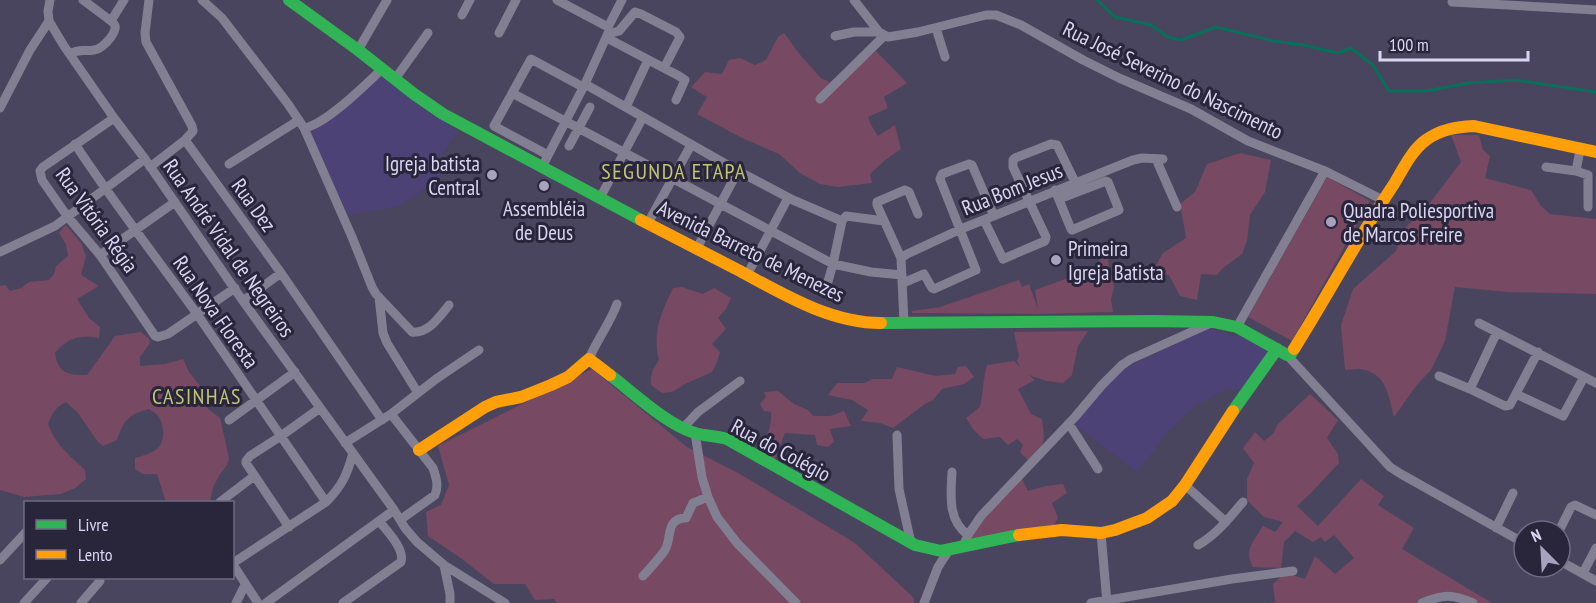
<svg xmlns="http://www.w3.org/2000/svg" width="1596" height="603" viewBox="0 0 1596 603" font-family="'PT Sans Narrow',sans-serif">
<rect width="100%" height="100%" fill="#4a455f"/>
<path fill="#4c4275" d="M382 76 423 108 458 131 439 159 450 169 415 196 396 207 348 215 307 132Z
M1207 329 1253 340 1272 351 1243 392 1228 388 1196 405 1169 431 1137 472 1074 424 1118 371Z"/>
<path fill="#774962" d="M784 33 801 56 821 78 836 85 855 66 876 51 907 83 884 97 888 108 868 117 871 125 878 136 895 125 901 149 884 161 870 174 872 183 838 187 820 184 800 173 779 154 742 138 697 114 707 97 691 87 705 72 722 74 729 60 740 58 755 65 766 60 778 37Z
M1451 135H1479L1483 150 1490 156 1485 178 1531 190 1541 206 1550 214 1596 219V294L1508 292 1455 287 1445 341 1431 370 1416 386 1394 417C1389 397 1387 376 1365 370 1359 368 1351 370 1345 370L1341 325 1353 289 1396 251 1404 229 1429 204 1461 162Z
M1240 153 1271 160 1265 192 1250 215 1247 241 1242 254 1223 268 1217 275 1201 274 1197 300 1180 296 1169 275 1152 272 1163 253 1186 238 1180 204 1195 192 1207 164Z
M1327 177 1370 201 1292 341 1248 317Z
M66 225 81 243 86 256 81 275 99 286 77 299 89 318 100 327 99 338C79 335 69 337 55 353 58 374 69 375 87 375L115 336 141 332 149 339 150 343 140 357V366L165 364 183 359 189 372 200 386 207 408 220 418 229 458 227 465 220 474 213 487 210 502H166L157 474H143L135 469V458C142 456 153 453 158 448 166 440 164 422 157 415 155 412 151 411 149 409 128 414 123 422 117 440L103 446 98 442 78 413 66 402C56 407 52 413 48 424 54 443 71 457 85 470L86 479 75 488 61 494 24 497 0 490V286L5 285 10 291 21 288 29 282 49 280 54 274 56 266 68 256 66 244 59 233Z
M1098 256H1107L1114 287 1111 300 1113 312 1039 314 912 313V311L940 307 1019 280 1022 287 1029 284 1038 309 1035 290 1082 273 1084 279 1102 272Z
M682 287 703 294 714 288 731 298 726 309 718 318 726 329 712 344 720 352 717 362 712 372 701 377 687 383 672 392 662 393 651 385C650 374 653 369 659 360 652 332 661 313 673 288Z
M1088 331 1078 346 1072 375 1063 383 1046 381 1029 375 1035 380 1018 389 1031 414 1042 419C1045 443 1046 443 1029 461L1020 452 1023 445 1017 439 1008 445 1000 437 983 439 973 429 966 418 980 407C983 393 983 379 987 365L1014 361 1021 368 1017 361 1019 356 1014 332Z
M966 366 974 377 964 384 942 389 933 400 925 404 893 428 880 423 861 421 868 410 852 400 828 395 837 383H865L872 379H892L897 367 936 376 955 374 958 367Z
M592 369 687 447 740 474 855 543 914 598V603H557L554 599 535 600 525 584H494L462 559 428 536 426 512 441 505 449 485 438 446Z
M778 391 794 404 808 410 813 416H830L844 411 851 426 830 429 834 442 828 447 817 445 815 435 785 433 774 462 760 452C766 438 772 428 771 412L764 411 760 404 766 397 764 392Z
M1310 394 1338 420 1327 438 1338 454 1339 463 1311 493 1297 506 1318 526 1361 479 1384 496 1378 505 1414 528 1402 549 1492 603H1473L1448 595 1422 603H1270L1275 602 1273 584 1285 573 1305 579 1315 556 1335 574 1354 558 1334 535 1325 542 1321 537 1313 542 1295 531 1284 542 1281 568 1253 567C1243 549 1254 542 1263 526L1275 532 1283 522 1264 517 1247 500V479L1254 463 1243 448 1255 432 1264 441 1273 434 1278 424Z
M1022 479 1028 491 1046 486 1063 484 1067 493 1052 503 1058 518 1053 527 971 540 972 532Z"/>
<g fill="none" stroke-linecap="round" stroke-linejoin="round">
<path stroke="#086f5a" stroke-width="3" d="M1097 0 1115 17 1151 25 1168 37 1181 40 1216 27 1274 41 1303 45 1338 53 1351 48 1373 65 1389 91H1426L1469 83 1516 80 1596 92"/>
<path stroke="#827f92" stroke-width="9" d="M50 0 48 11 49 21 64 46 114 118 145 159 243 301 394 510 266 603
M149 0 145 33 146 42 192 126 193 131 185 140 150 167
M202 0 222 18 288 104 304 128 352 237 372 287 376 294 412 332C429 334 440 316 449 305
M854 0 879 32 888 37 918 32 986 15H996L1021 25 1083 60 1119 78 1191 109 1248 141 1325 171 1383 200
M1452 2 1596 10
M462 15 470 0
M111 21 124 0
M608 27 622 0
M936 28 945 57
M499 33 516 0
M608 34 619 31 635 12 641 14 676 32 680 37 678 41 664 68
M835 36 854 32H879
M607 38 679 76 685 80 676 100
M358 50 387 0
M70 54C80 48 84 52 94 50 102 49 113 37 115 29 116 25 114 24 111 21L83 0
M395 79 428 33
M585 84 738 171 793 200 842 221 846 216 884 221
M512 93 565 121
M820 99 884 36
M626 107 648 60
M0 108 30 50 49 21
M114 118 43 167 40 171 42 180 67 216 100 255 155 336 158 337 168 334 235 288
M565 121 833 264 871 272 902 275
M304 128C325 125 365 85 382 69
M185 140 281 273 382 420
M75 144C113 202 156 257 197 314 240 376 283 439 326 502
M569 146 590 107
M1580 150 1576 171 1588 175V207
M548 155 494 126 531 59 583 87
M1156 159 1177 207
M229 164 299 120
M542 167 585 84 609 31 608 27 557 0
M1546 167 1576 171
M1055 190 1071 229 1072 230 1119 210 1108 182 1106 181 1059 199
M600 198 643 117
M984 220 1003 259 1045 241 1046 237 1013 167V160L1015 158 1051 144 1057 145 1075 182
M648 223 691 145
M697 248 738 171
M0 252 55 226 145 159
M100 255 175 202
M901 258 877 205V202L905 190 909 192 918 214
M747 275 788 198
M903 283 924 274 932 288 934 289 976 270 940 179 942 174 969 164 972 165 994 216
M825 292 833 264 842 221
M379 297 383 333 387 343 418 393
M243 301 281 273
M904 323 901 258 907 254 961 229 1133 160 1142 158 1163 159
M1479 323 1596 383
M1237 327 1325 171
M1497 332 1470 389 1505 406 1510 405 1538 352
M1287 355 1390 467 1401 474 1524 543
M589 359C597 340 610 323 617 304
M1439 376 1470 389
M1516 394 1563 416 1584 377
M391 414 433 468C436 477 439 486 435 495L400 520
M229 420 295 372
M1069 424 1098 469
M683 428 698 412 740 381
M695 433 702 477 708 497 717 517 737 543 796 603
M897 435 899 489 911 543
M345 443 391 414 436 379 479 350
M952 472C951 494 947 520 968 535
M1185 485 1226 522
M220 502 254 476
M394 510 405 528 417 542 444 565 505 603
M289 527 246 463V461L250 456 281 436 320 408
M1496 528 1513 493
M1559 531 1571 507 1575 505 1596 515
M1101 533 1107 603
M1198 545C1217 534 1229 518 1243 502
M963 546 968 535 981 516 1075 417 1102 385 1122 365 1131 359 1211 323
M0 560 26 532
M1560 561 1596 581
M232 563 258 603
M233 563 326 502C342 486 347 475 353 453
M444 565 450 594V603
M1583 573 1596 548
M643 576C650 568 659 559 665 550 672 539 665 518 686 518L693 503 708 497
M24 603 47 578
M81 603 100 581
M236 603 245 585
M343 603 401 562C405 549 387 531 379 521
M924 603 938 567 949 550
M1091 603 1232 579 1293 571
M1422 603C1444 594 1452 594 1473 603"/>
<path stroke="#30b455" stroke-width="12" d="M289 0 358 50 414 94 443 114 641 220
M881 323 1154 321 1213 322 1237 327 1287 355 1291 354 1294 349
M610 375C634 393 667 425 695 433 705 436 717 436 727 439L915 545 941 551 1019 535
M1233 411 1277 349"/>
<path stroke="#ff9f0a" stroke-width="12" d="M641 220C674 237 707 254 740 271 783 294 830 323 881 323
M1294 349C1328 295 1358 238 1394 184 1403 169 1412 150 1426 140 1441 129 1457 127 1474 126L1596 152
M419 450 485 407 496 402 521 397 551 385 568 377 589 359 610 375
M1019 535 1062 530 1101 533 1115 530 1147 518 1172 501 1185 485 1233 411"/>
</g>
<g fill="#a7a3bf" stroke="#29253b" stroke-width="2">
<circle cx="492" cy="175" r="6"/>
<circle cx="544" cy="186" r="6"/>
<circle cx="1331" cy="222" r="6"/>
<circle cx="1056" cy="260" r="6"/>
</g>
<g text-anchor="middle" dominant-baseline="central" stroke-width="6" stroke-linejoin="round" paint-order="stroke">
<g font-size="21" fill="#d9d5f3" stroke="#29253b">
<text transform="translate(1173 80) rotate(26)">Rua José Severino do Nascimento</text>
<text transform="translate(1012 189) rotate(-22)">Rua Bom Jesus</text>
<text transform="translate(254 205) rotate(54)">Rua Dez</text>
<text transform="translate(97 220) rotate(54)">Rua Vitória Régia</text>
<text transform="translate(229 248) rotate(55)">Rua André Vidal de Negreiros</text>
<text transform="translate(751 251) rotate(26)">Avenida Barreto de Menezes</text>
<text transform="translate(216 312) rotate(55)">Rua Nova Floresta</text>
<text transform="translate(781 450) rotate(28)">Rua do Colégio</text>
</g>
<g font-size="21" fill="#d9d5f3" stroke="#29253b" text-anchor="start">
<text x="480" y="163" text-anchor="end">Igreja batista<tspan x="480" dy="24">Central</tspan></text>
<text x="544" y="208" text-anchor="middle">Assembléia<tspan x="544" dy="24">de Deus</tspan></text>
<text x="1343" y="210">Quadra Poliesportiva<tspan x="1343" dy="24">de Marcos Freire</tspan></text>
<text x="1068" y="248">Primeira<tspan x="1068" dy="24">Igreja Batista</tspan></text>
</g>
<g font-size="22" letter-spacing="1.5" fill="#c0c577" stroke="#29253b">
<text x="674" y="171">SEGUNDA ETAPA</text>
<text x="197" y="396">CASINHAS</text>
</g>
</g>
<rect x="24" y="501" width="210" height="78" fill="#29253b" stroke="#6f6b85" stroke-width="1.5"/>
<rect x="36" y="520" width="30" height="9" fill="#30b455" stroke="#6f6b85" stroke-width="1.5"/>
<text x="78" y="531" font-size="18" fill="#d9d5f3">Livre</text>
<rect x="36" y="550" width="30" height="9" fill="#ff9f0a" stroke="#6f6b85" stroke-width="1.5"/>
<text x="78" y="561" font-size="18" fill="#d9d5f3">Lento</text>
<g transform="translate(1542 549) rotate(336)"><circle r="28" fill="#29253b" stroke="#6f6b85" stroke-width="1.5"/>
<path d="M0-4.5L10 22L0 15L-10 22Z" fill="#a7a3bf"/>
<text y="-9" font-size="16" font-weight="bold" text-anchor="middle" fill="#d9d5f3">N</text>
</g>
<path d="M1380 51v9h148v-9" fill="none" stroke="#d9d5f3" stroke-width="3"/>
<text x="1389" y="51" font-size="18" fill="#d9d5f3" stroke="#29253b" stroke-width="4.5" paint-order="stroke">100 m</text>
</svg>
